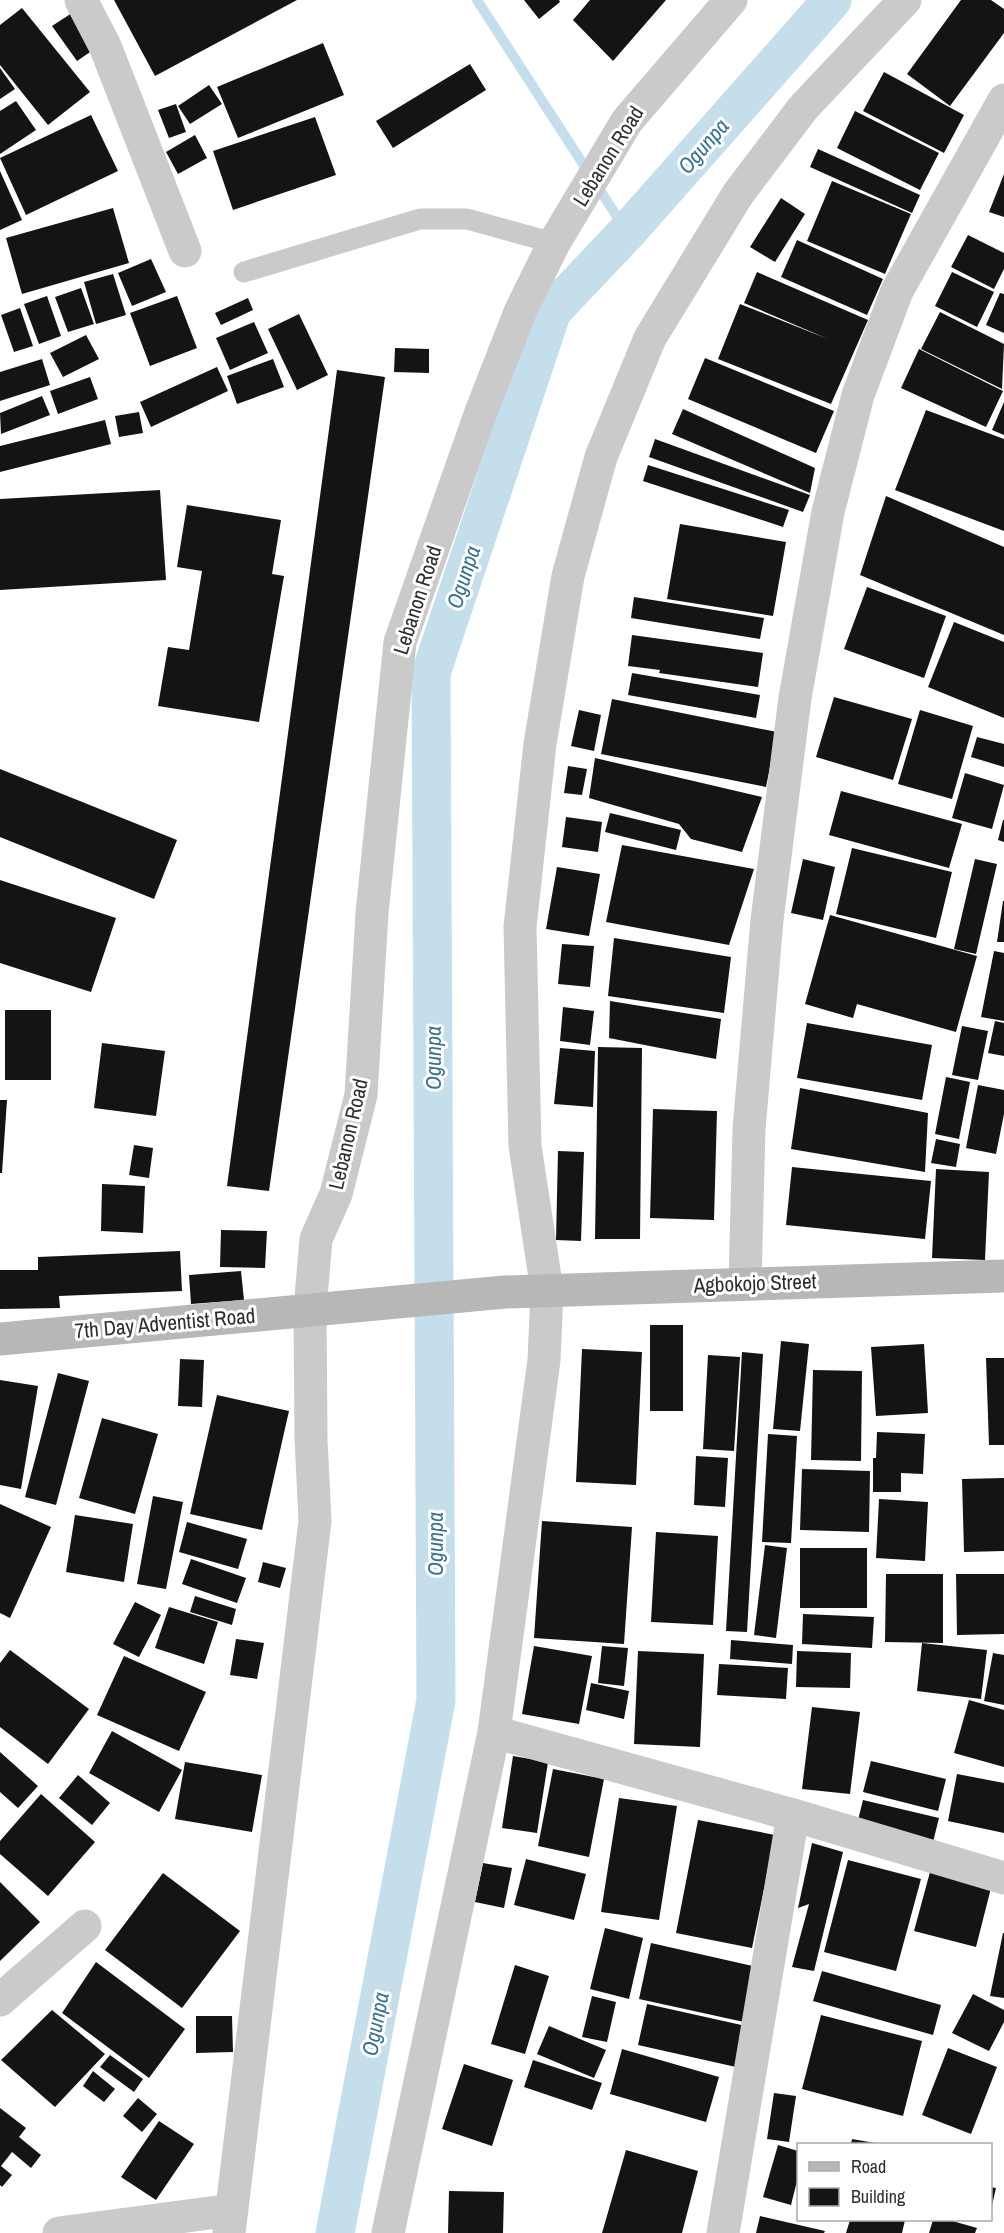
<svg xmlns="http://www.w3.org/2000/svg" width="1004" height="2233" viewBox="0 0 1004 2233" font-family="'Archivo Narrow',sans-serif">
<rect width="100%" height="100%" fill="#fff"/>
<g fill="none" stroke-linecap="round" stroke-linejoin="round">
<path stroke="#c5deec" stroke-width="10" d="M477 0 627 232"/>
<path stroke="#c5deec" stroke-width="39" d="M335 2233 436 1700 431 673 552 311 627 232 832 0"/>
</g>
<path fill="#141414" d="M114 0H297L155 76Z
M524 0H559L560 2 539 19Z
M590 0H666L613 61 573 20Z
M961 0H991L1004 9V33L950 106 907 74Z
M22 8 90 92 48 125 0 65V25Z
M75 11 99 46 77 61 52 26Z
M323 43 344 95 238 138 217 87Z
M470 64 486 90 393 148 376 121Z
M0 68 15 89 0 99Z
M884 72 964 115 944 153 863 111Z
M209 85 222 104 190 124 178 106Z
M16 101 36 130 0 154V111Z
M176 104 186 132 169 138 158 110Z
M855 111 939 153 920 190 837 148Z
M91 115 118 171 26 215 0 158Z
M315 117 336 175 233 210 213 151Z
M195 135 207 158 178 174 166 152Z
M818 149 920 195 912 213 810 167Z
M0 171 22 220 0 230Z
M1004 174V217L989 212Z
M832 181 911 214 885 274 807 241Z
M781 198 805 214 775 262 750 247Z
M113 208 129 263 22 294 6 238Z
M968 235 1004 253V269L994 289 951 267Z
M797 240 883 279 867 315 781 277Z
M151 259 166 292 132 306 118 273Z
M757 272 868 320 831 404 718 359 740 304 828 339 744 303Z
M952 272 994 292 977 327 935 306Z
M113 274 126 315 96 324 84 282Z
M81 288 94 324 68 332 55 297Z
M1000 293 1004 294V333L986 325Z
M47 296 61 336 39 344 24 304Z
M177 296 197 348 150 366 130 313Z
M248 298 253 310 221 325 215 313Z
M20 308 33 346 14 352 1 315Z
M940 312 1004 344 1002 389 921 349Z
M299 314 328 375 297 390 268 329Z
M254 322 268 353 230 370 216 338Z
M86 335 99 359 63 377 50 353Z
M395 348 429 349V373L394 372Z
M919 349 1003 391 986 427 901 388Z
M705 358 834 411 816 453 688 399Z
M42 359 50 385 0 401V372Z
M273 359 284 387 237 404 227 376Z
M217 367 228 391 151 427 140 402Z
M337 370 385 377 269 1191 227 1186Z
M90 377 98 399 58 414 50 391Z
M42 396 50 415 1 434 0 413Z
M1004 402V435L992 430Z
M683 409 815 468 810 493 672 434Z
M926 410 1004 439V531L895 490Z
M139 412 143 433 119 437 115 416Z
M105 420 111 444 0 472V446Z
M655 439 810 495 803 512 649 457Z
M648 465 789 510 783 527 643 481Z
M160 490 166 580 0 590V499Z
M886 496 1004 547V635L860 575Z
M187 505 281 520 272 574 284 576 259 722 158 706 168 647 189 650 202 571 177 567Z
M680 524 786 542 773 616 667 599Z
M867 587 946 616 924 678 844 649Z
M634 597 764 618 760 639 631 618Z
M954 622 1004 642V718L928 687Z
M632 635 763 653 758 687 659 673 660 670 628 666Z
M632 673 760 695 756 718 628 695Z
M834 697 912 719 893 780 816 757Z
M612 699 777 732 766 787 601 754Z
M579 710 601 715 594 751 571 746Z
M920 710 973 726 952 799 898 784Z
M977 737 1004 744V767L971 757Z
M595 758 762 797 742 852 691 839 679 824 589 798Z
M568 766 587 769 582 795 564 793Z
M0 769 177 840 154 899 0 837Z
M965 773 1004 785 992 829 952 818Z
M841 791 962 824 949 868 829 835Z
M610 813 681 830 676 850 605 832Z
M566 817 602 822 598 852 562 847Z
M1003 820H1004V842L998 840Z
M622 845 754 869 729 945 606 922Z
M852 848 952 872 936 938 836 914Z
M803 859 835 867 823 920 791 913Z
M975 859 997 864 976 954 954 949Z
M557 867 600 874 589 936 546 929Z
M0 880 116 918 91 992 0 963Z
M1003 901H1004V942H997Z
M830 915 977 956 956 1032 857 1004 853 1018 805 1004Z
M614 938 731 957 724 1013 608 996Z
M562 944 594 946 590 987 558 984Z
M994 951 1004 953V1021L981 1017Z
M610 1001 721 1019 716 1059 609 1038Z
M563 1007 594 1011 590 1045 560 1041Z
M5 1010H51V1080H5Z
M995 1021 1004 1023V1056L988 1053Z
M807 1023 932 1045 922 1100 797 1078Z
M962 1026 988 1031 978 1080 952 1075Z
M102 1043 165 1051 156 1116 94 1108Z
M598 1047 642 1048 640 1239H595Z
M560 1048 595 1051 593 1107 554 1104Z
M946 1077 970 1082 959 1139 935 1134Z
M978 1085 1004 1090V1114L996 1154 966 1148Z
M800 1088 928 1113 925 1172 791 1149Z
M0 1100H7L2 1173H0Z
M653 1109 717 1111 714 1220 650 1218Z
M936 1139 960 1144 956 1167 931 1163Z
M134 1145 153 1148 149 1178 129 1175Z
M558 1151 584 1152 581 1241 556 1240Z
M792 1167 931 1181 925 1239 786 1225Z
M936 1169 989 1172 985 1260 932 1258Z
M102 1184 145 1186 143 1233 101 1231Z
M221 1230 267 1231 265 1268 220 1267Z
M180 1251 182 1291 59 1296 60 1308 0 1309V1270H38V1257Z
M241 1271 244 1300 191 1304 189 1275Z
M650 1325H683V1411H650Z
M781 1341 809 1344 800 1431 773 1429Z
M924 1344 928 1413 876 1416 871 1347Z
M582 1349 642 1352 636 1485 576 1482Z
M742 1352 763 1354 747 1632 726 1631Z
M708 1355 740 1357 734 1451 703 1449Z
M986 1358H1004V1445H989Z
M180 1359 204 1360 202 1407 178 1406Z
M813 1370 862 1371 861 1461 811 1460Z
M58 1373 89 1381 56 1505 25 1497Z
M0 1380 38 1386 21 1489 0 1485Z
M217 1395 289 1411 262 1530 190 1514Z
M102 1418 158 1434 135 1514 79 1498Z
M877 1432 925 1434 923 1474 901 1473V1492H873V1458H876Z
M768 1434 797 1436 791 1543 762 1542Z
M696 1456 728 1458 725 1507 694 1505Z
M802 1469 870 1471 869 1532 800 1530Z
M1004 1478V1551L964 1552 962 1479Z
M153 1496 183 1502 166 1589 137 1584Z
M879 1499 928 1502 925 1561 876 1558Z
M0 1504 51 1527 10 1618 0 1613Z
M75 1515 133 1524 124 1582 66 1572Z
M542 1521 632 1527 624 1644 534 1638Z
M187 1522 247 1539 238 1569 179 1552Z
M656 1532 718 1536 713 1625 651 1622Z
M765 1545 787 1548 776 1638 754 1635Z
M800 1548H867V1608H800Z
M191 1559 246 1578 237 1603 182 1584Z
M263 1562 286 1568 280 1588 258 1582Z
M886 1574H943V1643L885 1642Z
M956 1574H1004V1634L957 1635Z
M195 1596 236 1609 232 1625 190 1612Z
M135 1602 161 1615 139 1657 113 1644Z
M169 1607 218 1622 204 1664 155 1648Z
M803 1614 874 1617 872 1648 802 1644Z
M236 1639 264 1643 257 1679 230 1675Z
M731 1640 793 1645 792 1664 730 1659Z
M922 1643 987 1650 981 1699 917 1691Z
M534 1646 592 1656 579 1724 522 1714Z
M602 1646 628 1648 624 1686 598 1683Z
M10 1650 89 1709 48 1764 0 1727V1663Z
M638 1651 704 1654 700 1747 634 1744Z
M797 1651 851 1653 850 1688 796 1687Z
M993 1653 1004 1655V1705L984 1701Z
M124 1656 206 1692 179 1751 97 1715Z
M719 1664 788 1668 786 1699 717 1695Z
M591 1683 629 1691 624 1719 586 1710Z
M969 1700 1004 1710V1767L954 1753Z
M812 1707 860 1712 850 1794 802 1789Z
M112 1731 182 1770 159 1812 89 1773Z
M0 1752 38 1786 18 1808 0 1792Z
M513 1756 548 1762 537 1833 502 1828Z
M871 1761 946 1779 938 1811 863 1792Z
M185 1762 262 1775 252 1832 175 1819Z
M553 1769 604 1779 589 1857 538 1846Z
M957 1774 1004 1783V1833L948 1821Z
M78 1775 110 1803 92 1825 59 1798Z
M41 1794 95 1842 48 1896 0 1854V1841Z
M619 1798 677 1806 659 1920 601 1912Z
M863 1800 939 1818 932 1846 856 1828Z
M698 1820 775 1835 752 1948 676 1933Z
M812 1843 843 1852 814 1971 792 1967 809 1904 798 1908Z
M526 1859 586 1874 574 1920 514 1905Z
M848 1860 921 1879 896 1971 824 1952Z
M483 1863 512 1868 504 1908 475 1902Z
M930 1872 991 1888 976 1947 914 1931Z
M163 1873 240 1931 182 2008 105 1950Z
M0 1882 40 1922 0 1961Z
M605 1928 643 1938 629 1999 590 1989Z
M1003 1933H1004V1998L990 1996Z
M651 1943 757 1967 744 2022 639 1999Z
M96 1962 185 2029 149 2078 62 2013Z
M515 1965 549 1976 525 2054 491 2044Z
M822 1971 941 2005 933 2035 813 2001Z
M973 1994 1004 2010V2022L989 2051 952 2033Z
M592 1996 616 2002 607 2042 582 2037Z
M647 2004 746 2026 736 2067 638 2045Z
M52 2010 105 2054 55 2107 1 2060Z
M821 2015 922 2041 903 2116 802 2089Z
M196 2016H232L233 2052 196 2053Z
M549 2026 606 2050 594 2078 537 2054Z
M948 2048 997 2067 971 2134 922 2115Z
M622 2049 719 2077 706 2122 610 2094Z
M110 2055 143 2079 134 2092 100 2067Z
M533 2060 602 2083 592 2110 524 2087Z
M464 2064 513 2080 492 2146 442 2129Z
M93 2071 115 2089 104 2102 83 2086Z
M774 2093 796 2096 789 2142 767 2139Z
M138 2098 157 2114 142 2132 123 2116Z
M0 2108 26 2128 19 2137 41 2155 31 2168 12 2152 1 2166 12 2175 2 2187 0 2185Z
M159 2121 194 2144 156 2200 121 2177Z
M852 2139 875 2143V2144H851Z
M778 2145 798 2151V2177L791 2205 763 2197Z
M626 2150 698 2171 682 2233H602Z
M990 2187 996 2188 991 2210H990Z
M449 2191 504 2192 503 2233H448Z
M760 2216 825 2231 824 2233H756Z
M850 2220H905L902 2233H846Z
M933 2220H949L977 2228 975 2233H929Z"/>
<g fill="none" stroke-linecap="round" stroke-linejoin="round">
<path stroke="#cacaca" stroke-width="21" d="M244 272 420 219H467L554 243"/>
<path stroke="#cacaca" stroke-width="33" d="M81 0 105 46 185 251
M745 1283 749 1129 767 920 795 698 828 512 858 395 897 291 1004 100
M494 1732 793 1815 1004 1878
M0 2000 85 1926
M59 2233 232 2210
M229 2233 315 1521 311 1439 310 1309 316 1239 336 1194 361 1095 372 913 400 642 481 412 520 312 554 243 627 121 731 0
M388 2233 494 1732 544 1360 547 1290 525 1146 520 927 540 744 568 576 601 457 650 338 738 194 803 108 905 0
M723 2233 793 1815"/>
<path stroke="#b7b7b7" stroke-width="33" d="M0 1339 505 1292 1004 1276"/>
</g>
<g text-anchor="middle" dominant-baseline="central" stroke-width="6" stroke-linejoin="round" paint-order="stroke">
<g font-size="21" fill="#2d2d2d" stroke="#fff">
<text transform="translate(608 156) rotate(-58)">Lebanon Road</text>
<text transform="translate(417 600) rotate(-72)">Lebanon Road</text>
<text transform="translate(348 1134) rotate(-77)">Lebanon Road</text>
<text transform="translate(755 1283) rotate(-2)">Agbokojo Street</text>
<text transform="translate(165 1323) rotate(-5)">7th Day Adventist Road</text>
</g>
<g font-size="22" font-style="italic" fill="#387292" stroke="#fff">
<text transform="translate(703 146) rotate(-49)">Ogunpa</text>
<text transform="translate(463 577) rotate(-72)">Ogunpa</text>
<text transform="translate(433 1058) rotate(-90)">Ogunpa</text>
<text transform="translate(435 1544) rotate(-90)">Ogunpa</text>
<text transform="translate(375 2024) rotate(-79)">Ogunpa</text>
</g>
</g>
<rect x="797" y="2143" width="195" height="78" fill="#ffffff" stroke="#ababab" stroke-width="1.5"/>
<rect x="809" y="2162" width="30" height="9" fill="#b7b7b7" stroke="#ababab" stroke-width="1.5"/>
<text x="851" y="2173" font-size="18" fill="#2d2d2d">Road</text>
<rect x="809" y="2188" width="30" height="18" fill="#141414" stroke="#ababab" stroke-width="1.5"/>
<text x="851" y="2203" font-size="18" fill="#2d2d2d">Building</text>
</svg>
